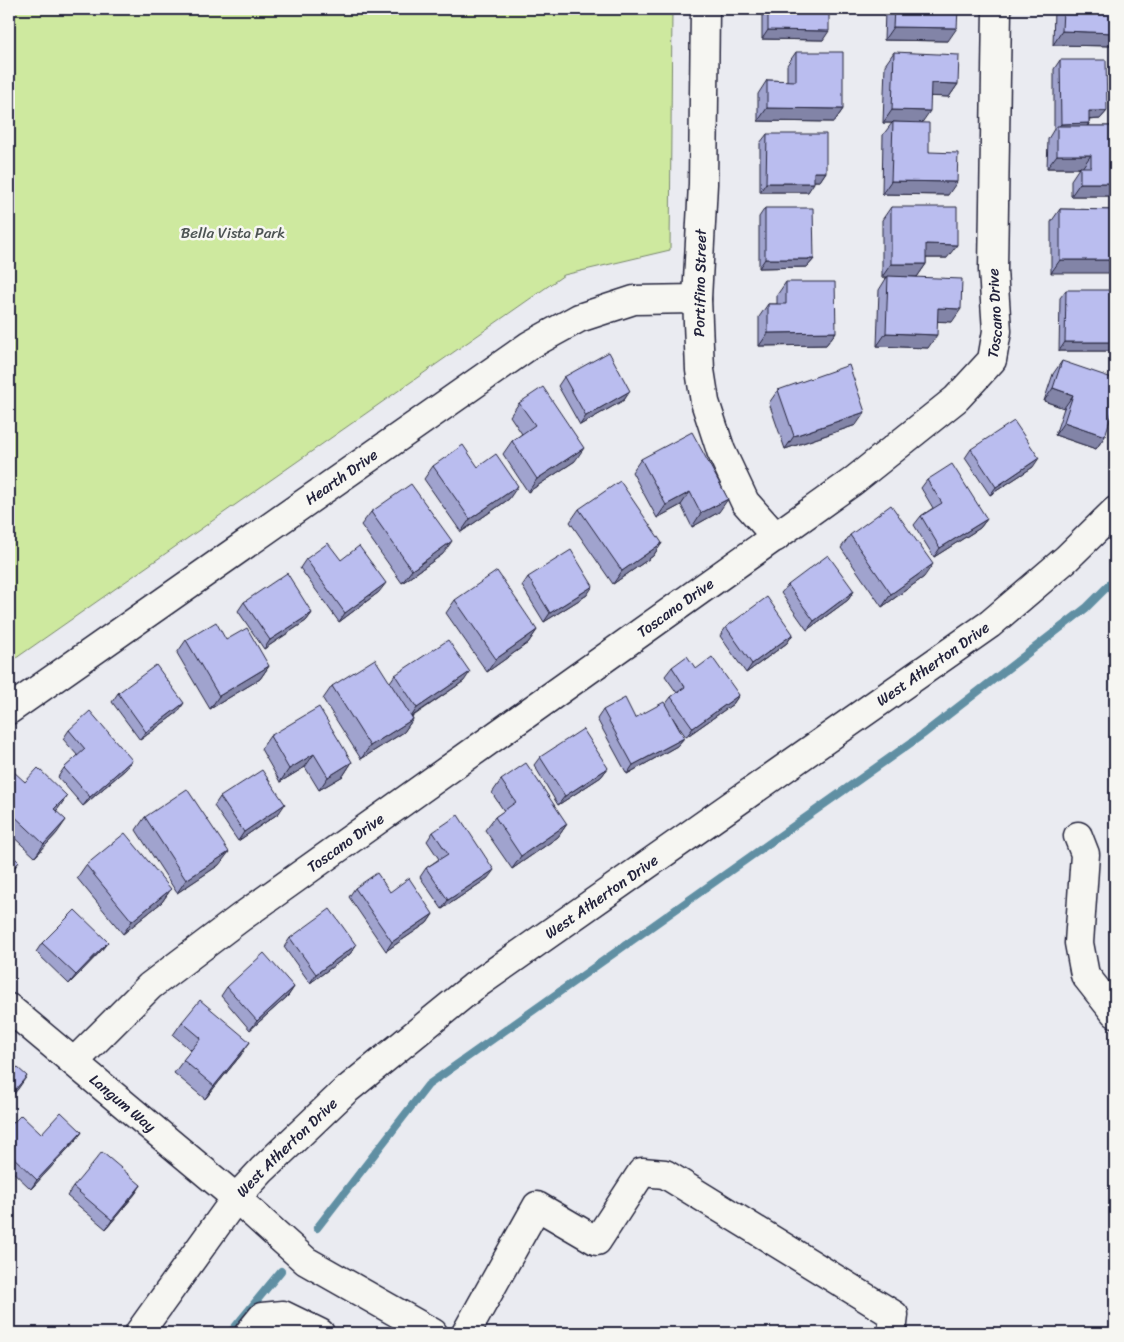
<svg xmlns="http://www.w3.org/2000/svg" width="1124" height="1342" viewBox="0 0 1124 1342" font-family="Sriracha,sans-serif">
<rect width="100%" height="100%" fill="#eaebf1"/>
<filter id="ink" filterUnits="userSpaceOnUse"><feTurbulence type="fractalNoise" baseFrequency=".02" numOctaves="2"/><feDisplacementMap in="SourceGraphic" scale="10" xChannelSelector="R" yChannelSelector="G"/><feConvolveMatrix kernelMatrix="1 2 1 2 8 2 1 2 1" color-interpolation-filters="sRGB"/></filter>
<g filter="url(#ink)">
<path fill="#cee99f" stroke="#78866d" d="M9 9H672L670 250 564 275 9 663Z"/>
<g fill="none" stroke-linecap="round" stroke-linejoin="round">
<path stroke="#608fa3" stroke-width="8" d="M317 1228 428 1085 922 735 1086 608 1115 579
M230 1333 281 1271"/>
<g stroke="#22223b" stroke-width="31">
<g id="minor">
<path d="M705 9 703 184 697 299 700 370 705 402 721 451 745 502 776 537"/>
<path id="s1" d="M9 710 530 345 579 318 634 300 697 299"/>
<path d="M1078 836 1085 854 1079 943 1085 975 1115 1013"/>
<path id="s2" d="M9 1008 236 1198 306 1261 433 1333"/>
<path id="s3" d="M74 1062 150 986 240 918 852 482 956 399 992 360 997 331 993 270 997 9"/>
<path id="s4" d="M139 1333 236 1198 262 1170 344 1092 473 987 990 624 1066 559 1115 511"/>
<path d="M249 1333 262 1317 283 1315 320 1333"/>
<path d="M466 1333 537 1206 597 1241 642 1172 665 1174 894 1315 892 1333"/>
</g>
</g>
<use href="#minor" stroke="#f6f6f2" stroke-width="28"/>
</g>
<path fill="#a0a3ce" stroke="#22223b" d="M762 9H829L823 40 762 39Z
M886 9H958L948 41 884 40 885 11Z
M1054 9H1115V46L1053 45Z
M796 52 843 109 834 122 758 121V94L767 80 787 81V65Z
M894 52 958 84 949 97 930 96 922 122 929 152 948 195 882 194 883 135 892 123H883L885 65Z
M1060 60 1107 111 1100 119 1089 120V123L1088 126H1115V196H1071V180L1079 168H1047L1048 139 1054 129V69Z
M767 134 826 172 820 181H814L808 192H760V143Z
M891 207 947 258H926V264L917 277 952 322 938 321 928 348 877 346 879 290 887 277H882V220Z
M765 208 814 259 807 267 759 268V217Z
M1060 209 1115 210 1051 273V222Z
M786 282 836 332 826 345 759 346V317L768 304H777V295Z
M1066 290 1109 351H1059L1060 298Z
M1062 361 1105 436 1096 449 1055 435 1064 408 1044 401 1053 374Z
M564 377 630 391 624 400 580 425 558 386Z
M778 390 856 425 785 449 769 403Z
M519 403 575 461 528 492 503 454 512 441 522 434 510 416Z
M971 449 1033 467 990 495 965 458Z
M641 459 719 512 692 527 681 505 657 518 632 472Z
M433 466 478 467 509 499 461 532 424 479Z
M927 480 987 519 980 528 934 557 914 525 921 516 933 508 921 488Z
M579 509 662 543 653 556 613 584 570 522Z
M371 512 443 554 402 583 361 525Z
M850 535 924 577 882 607 841 548Z
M306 559 341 560 379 592 339 622 300 568Z
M528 577 587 595 544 622 522 586Z
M788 585 854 591 848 600 807 630 781 593Z
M455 600 537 630 528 643 487 672 446 613Z
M244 602 312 613 306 621 264 649 238 611Z
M726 627 793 634 787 643 746 673 720 636Z
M186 640 269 666 260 679 210 709 177 653Z
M672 667 696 669 739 695 733 704 686 737 672 717 684 738 677 746 627 774 597 719 603 710 635 718 665 705 671 697 677 693 665 676Z
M395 675 464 681 412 717 413 719 404 732 361 759 323 699 332 686 390 682Z
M118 693 178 712 140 740 112 702Z
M1115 709V787H1111V714Z
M69 730 132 760 126 769 83 806 58 777 64 768 78 756 63 739Z
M270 736 352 762 343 776 319 790 305 767 280 782 261 749Z
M540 757 608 768 601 777 558 805 534 765Z
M9 776 67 796 56 811 57 833 35 857 9 833Z
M501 780 567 824 558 837 512 869 485 830 495 817 504 811 492 793Z
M220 797 279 813 238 841 214 806Z
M145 817 219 865 177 893 136 830Z
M433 832 488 878 442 909 420 877 426 868 439 859 427 841Z
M86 865 171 889 162 902 123 934 77 878Z
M355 888 390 892 433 914 427 923 386 951 349 897Z
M290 938 356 945 350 954 310 983 284 947Z
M42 943 101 951 69 984 36 952Z
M227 987H294L288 996 250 1030 221 996Z
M182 1022 241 1055 205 1099 174 1073 191 1050 173 1035Z
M9 1127 41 1134 82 1132 76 1140 31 1189 9 1168Z
M141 1185 135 1194 106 1229 67 1196 73 1187Z"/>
<path fill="#8284a7" stroke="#22223b" d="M893 27 957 28 948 41 884 40Z
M768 30 829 31 823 40 762 39Z
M1062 31 1115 33V46L1053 45Z
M931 83 958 84 949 97 921 96Z
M767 108 843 109 834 122 758 121Z
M892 110 930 111 921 124 893 122 892 123H883Z
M1089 111H1107L1100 119 1083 120Z
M1089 123 1083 132 1057 129 1061 124Z
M1057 155H1091L1082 168 1080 167 1079 168H1047Z
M814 172H826L820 181H808Z
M891 181 957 182 948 195 882 194Z
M766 183H814L808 192H760Z
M1080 183H1115V196H1071Z
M926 244 957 245 947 258H917Z
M765 259H814L807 267 759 268Z
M1060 260H1115V273H1051Z
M891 264H926L917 277H882Z
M938 308 961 309 952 322 929 321Z
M836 332 826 345 759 346 768 333Z
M886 333 937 335 928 348 877 346Z
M1065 342H1115L1109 351H1059Z
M1053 388 1073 395 1064 408 1044 401Z
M630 391 624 400 580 425 586 416Z
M865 412 856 425 785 449 794 436Z
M1064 422 1105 436 1096 449 1055 435Z
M584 448 575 461 528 492 537 479Z
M1039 458 1033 467 990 495 996 487Z
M518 486 509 499 461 532 470 519Z
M690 492 681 505 657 518 666 505Z
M728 499 719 512 692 527 701 513Z
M987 519 980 528 934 557 940 548Z
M452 541 443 554 402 583 412 570Z
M662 543 653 556 613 584 622 571Z
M933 564 924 577 882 607 891 594Z
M386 583 379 592 339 622 345 613Z
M593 586 587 595 544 622 550 613Z
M854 591 848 600 807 630 814 621Z
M312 613 306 621 264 649 270 640Z
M537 630 528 643 487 672 496 659Z
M793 634 787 643 746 673 752 664Z
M269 666 260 679 210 709 219 696Z
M470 672 464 681 411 717 417 708Z
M739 695 733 704 686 737 693 728Z
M184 703 178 712 140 740 146 732Z
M413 719 404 732 361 759 370 746Z
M684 738 677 746 627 774 633 765Z
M314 754 305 767 280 782 289 769Z
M132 760 126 769 83 806 90 797Z
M352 762 343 776 319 790 328 777Z
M608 768 601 777 558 805 565 796Z
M1115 781V787H1111Z
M67 796 58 809 45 822 54 809Z
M285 804 279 813 238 841 244 832Z
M66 820 57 833 35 857 44 844Z
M567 824 558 837 512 869 521 856Z
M229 852 219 865 177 893 186 880Z
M19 862 12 871 9 875V872Z
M494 870 488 878 442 909 448 900Z
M171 889 162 902 123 934 132 921Z
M433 914 427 923 386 951 392 942Z
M108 942 101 951 69 984 76 975Z
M356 945 350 954 310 983 316 974Z
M294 987 288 996 250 1030 257 1021Z
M250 1042 241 1055 205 1099 214 1086Z
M27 1076 18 1089 9 1100V1097Z
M82 1132 76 1140 31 1189 37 1180Z
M141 1185 135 1194 106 1229 112 1220Z"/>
<path fill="#babdef" stroke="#22223b" d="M768 9H829V31L768 30Z
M894 9H958L957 28 893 27Z
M1063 9H1115V33L1062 31Z
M796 52H843V109L767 108V80L796 81Z
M894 52 959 55 958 84 931 83 930 111 892 110Z
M1060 60H1106L1107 111H1089V123L1061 124Z
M893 122 929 123V152L958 153 957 182 891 181Z
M1057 126H1115V183H1080V167H1091V155H1057Z
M767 134H826V172H814V183H766Z
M891 207H957V245L926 244V264H891Z
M765 208H813L814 259H765Z
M1060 209 1115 210V260H1060Z
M888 276 962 279 961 309 938 308 937 335 886 333Z
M786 282H835L836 332 768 333V304H786Z
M1066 290H1115V342H1065Z
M609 352 630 391 586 416 564 377Z
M1062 361 1115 379V404L1105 436 1064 422 1073 395 1053 388Z
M849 365 865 412 794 436 778 390Z
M543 387 584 448 537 479 512 441 535 425 519 403Z
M1014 421 1039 458 996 487 971 449Z
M692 432 728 499 701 513 690 492 666 505 641 459Z
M463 445 478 467 496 454 518 486 470 519 433 466Z
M952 464 987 519 940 548 921 516 942 503 927 480Z
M620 481 662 543 622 571 579 509Z
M411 484 452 541 412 570 371 512Z
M891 505 933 564 891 594 850 535Z
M328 543 341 560 359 546 386 583 345 613 306 559Z
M571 550 593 586 550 613 528 577Z
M828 555 854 591 814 621 788 585Z
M497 571 537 630 496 659 455 600Z
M287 573 312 613 270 640 244 602Z
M767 597 793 634 752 664 726 627Z
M216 622 226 640 247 628 269 666 219 696 186 640Z
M448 640 470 672 417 708 395 675Z
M687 656 696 669 712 657 739 695 693 728 671 697 685 687 672 667Z
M375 659 413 719 370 746 332 686Z
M156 665 184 703 146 732 118 693Z
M625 698 635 718 664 702 684 738 633 765 603 710Z
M319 707 352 762 328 777 314 754 289 769 270 736Z
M90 711 132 760 90 797 64 768 85 749 69 730Z
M583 729 608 768 565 796 540 757Z
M526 763 567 824 521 856 495 817 516 802 501 780Z
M38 768 67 796 54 809 66 820 44 844 9 811V776L13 771 25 782Z
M262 770 285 804 244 832 220 797Z
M187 789 229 852 186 880 145 817Z
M458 815 494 870 448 900 426 868 448 854 433 832Z
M125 833 171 889 132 921 86 865Z
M9 852 19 862 9 872Z
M377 873 390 892 409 878 433 914 392 942 355 888Z
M330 909 356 945 316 974 290 938Z
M75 910 108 942 76 975 42 943Z
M264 953 294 987 257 1021 227 987Z
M200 1000 250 1042 214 1086 183 1060 201 1038 182 1022Z
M9 1060 27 1076 9 1097Z
M61 1112 82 1132 37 1180 9 1153V1127L21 1115 41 1134Z
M102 1152 141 1185 112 1220 73 1187Z"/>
</g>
<g text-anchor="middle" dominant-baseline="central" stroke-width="5" stroke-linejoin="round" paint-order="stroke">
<g font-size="15" fill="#4d5454" stroke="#f6f6f2">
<text x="233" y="233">Bella Vista Park</text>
</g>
<g font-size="15" fill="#22223b" stroke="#f6f6f2">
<text transform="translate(700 283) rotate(-89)">Portifino Street</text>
<text stroke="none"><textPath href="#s3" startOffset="1205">Toscano Drive</textPath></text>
<text stroke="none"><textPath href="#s1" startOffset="406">Hearth Drive</textPath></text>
<text stroke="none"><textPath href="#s3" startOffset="755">Toscano Drive</textPath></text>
<text stroke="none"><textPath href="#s4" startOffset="1046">West Atherton Drive</textPath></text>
<text stroke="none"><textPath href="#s3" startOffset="350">Toscano Drive</textPath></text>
<text stroke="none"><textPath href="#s4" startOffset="641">West Atherton Drive</textPath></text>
<text stroke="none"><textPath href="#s2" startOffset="148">Langum Way</textPath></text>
<text stroke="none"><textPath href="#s4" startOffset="238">West Atherton Drive</textPath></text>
</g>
</g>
<rect width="1124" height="1342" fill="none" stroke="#f6f6f2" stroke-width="30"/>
<rect x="15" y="15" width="1094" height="1312" fill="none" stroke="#22223b" stroke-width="2" filter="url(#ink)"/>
</svg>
